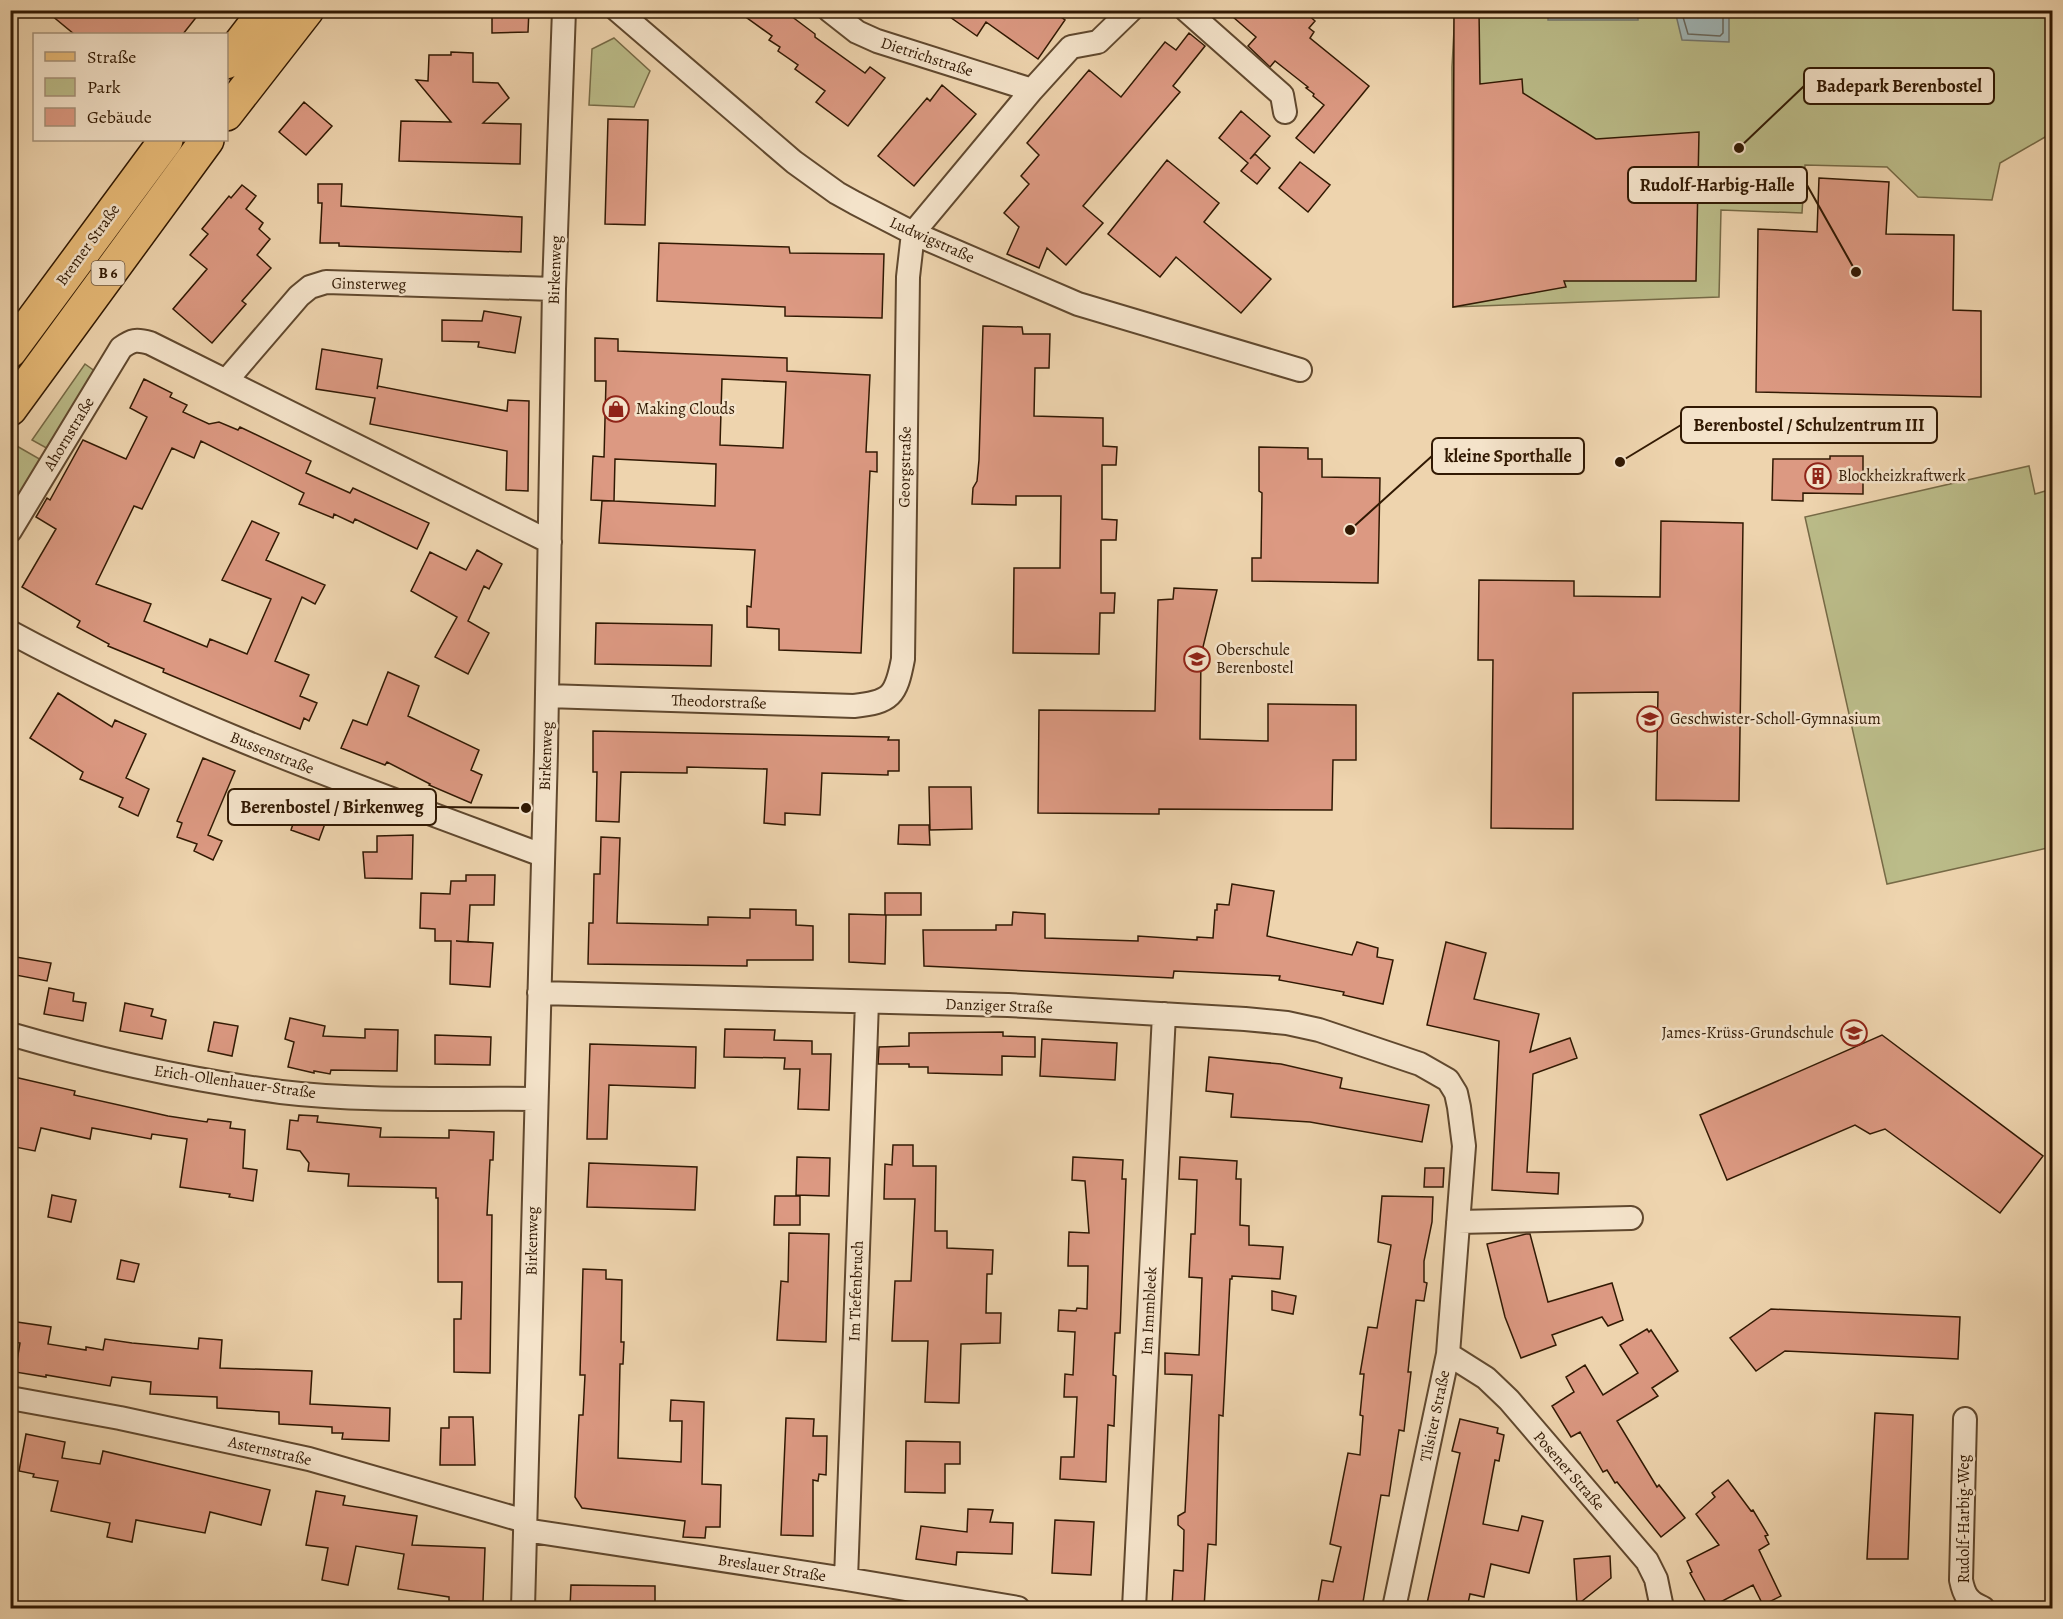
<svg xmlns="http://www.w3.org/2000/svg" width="2063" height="1619" viewBox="0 0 2063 1619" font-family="Alegreya,serif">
<rect width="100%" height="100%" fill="#eed4ae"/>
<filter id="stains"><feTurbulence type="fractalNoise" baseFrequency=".00333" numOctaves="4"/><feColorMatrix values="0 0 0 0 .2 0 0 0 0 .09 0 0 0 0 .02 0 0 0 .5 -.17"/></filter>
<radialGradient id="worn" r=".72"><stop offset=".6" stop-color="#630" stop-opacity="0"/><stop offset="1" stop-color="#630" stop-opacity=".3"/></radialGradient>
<path fill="#bbbc89" stroke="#766a46" stroke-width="1.5" d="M1455 11H2052V133L2000 163 1992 200 1918 197 1887 167 1805 165 1802 213 1721 210 1719 297 1453 307 1452 67Z
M614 38 650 71 634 107 589 105 592 49Z
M85 364 96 372 50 450 32 440Z
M15 445 43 461 11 513V456Z
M2029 466 2035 494 2052 489V847L1887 884 1805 517Z"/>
<path fill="#9fb5b6" stroke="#73776e" stroke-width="1.5" d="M1548 11H1638V20H1548Z
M1675 11H1729V42L1682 40Z"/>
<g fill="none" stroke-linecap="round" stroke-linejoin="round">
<path stroke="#68675c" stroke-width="1.5" d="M1554 10 1557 14H1629L1632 10
M1681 10 1688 34 1720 36 1723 33V10"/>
</g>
<path fill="#dc9982" stroke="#311903" stroke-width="1.5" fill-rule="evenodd" d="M45 10H202L183 34H74Z
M492 10H529L528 32 492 33Z
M736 10H783L815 34V37L865 73 870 67 885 78 848 126 816 102 825 91 795 69 798 65 778 51 780 47 769 40 772 36Z
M940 10H1051L1065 20 1038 59 986 22 977 36Z
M1225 10H1303L1315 21 1309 28 1314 32 1310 38 1369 86 1314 153 1296 138 1324 105 1313 96 1314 94 1306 88 1308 87 1275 61 1270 67 1248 46 1256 37Z
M1454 10H1479L1480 84 1522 79 1523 93 1596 139 1699 132 1696 281H1564L1566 287 1453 307Z
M1189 33 1205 46 1173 86 1180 92 1083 206 1103 223 1066 265 1047 248 1039 268 1007 254 1019 227 1004 213 1029 184 1021 176 1039 155 1027 143 1089 70 1121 97 1165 42 1176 50Z
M451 52 473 53V82L498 83 509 98 483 123 521 124 520 164 399 161 401 121 451 122 416 80 428 81 429 55H451Z
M942 85 976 114 914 186 878 156 927 98 930 101Z
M304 102 332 126 306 155 279 132Z
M1241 111 1270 136 1250 159 1255 154 1270 168 1257 184 1241 171 1248 163 1219 138Z
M608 119 648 120 645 225 605 224Z
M1167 160 1219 203 1204 222 1271 279 1241 313 1176 257 1160 277 1108 234Z
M1300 162 1330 185 1308 212 1279 188Z
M1819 178 1889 182 1886 234 1954 235 1953 310 1981 311V397L1756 392 1758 229 1817 232Z
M318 184H342L341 206 522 217 521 252 339 246V243H320L322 203H318Z
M242 185 256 196 246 209 263 223 259 229 270 239 257 255 271 268 242 301 246 304 212 343 173 309 207 269 190 255 208 234 202 229 229 196 231 198Z
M659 243 789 247 790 253 884 254 882 318 785 316V307L657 301Z
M484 311 521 317 515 353 478 347 479 342 442 341V320L482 321Z
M983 326 1022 327 1023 334H1050L1049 368H1035L1034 416 1103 418V446L1117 447 1116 465H1102V519L1117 520 1116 540H1101V593H1115L1114 613H1100L1099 654 1013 653 1014 568H1060L1061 496H1016V505L972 504 973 488 977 481 979 460Z
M595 338 618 339V351L787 358V371L870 375 866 452H877V472L870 471 861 653 779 650V629L747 627V606L751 607 755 550 599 543 602 501H614L591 500 593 456 604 457 606 381H595ZM722 379 786 382 783 448 720 445ZM615 459 716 464 715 506 614 501Z
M322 349 382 359 377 389 378 386 507 411 508 400 529 401 528 491 506 490 507 451 370 424 375 398 316 389Z
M144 379 172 393 170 397 187 405 183 412 209 424 219 422 238 430 240 427 311 461 306 473 350 493 353 488 429 523 417 549 355 519 353 523 334 514 333 518 299 504 304 493 201 441 194 458 172 448 142 509 134 506 96 584 151 604 144 621 207 647 210 639 247 654 271 599 222 580 252 521 279 533 266 560 325 585 315 604 302 597 275 661 309 675 300 696 317 703 309 721 304 718 300 729 163 672 164 669 108 646 109 644 77 627 80 621 22 587 56 529 36 517 47 498 50 500 83 440 126 459 147 417 130 408Z
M1259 447 1308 448V459H1322V477L1380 478 1378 583 1252 581V558H1261L1262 493 1259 491Z
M1830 456H1863V494L1803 493V501L1772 500 1773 459H1830Z
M1661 521 1743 523 1739 801 1656 800 1658 692 1573 693V829L1491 828 1493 660H1478L1479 580 1574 581V596L1660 597Z
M477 550 502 564 489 589 484 586 468 621 489 633 468 674 435 657 457 617 411 591 430 552 466 570Z
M1174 588 1217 590 1201 655 1200 739 1268 741V704L1356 705V760H1333L1332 810 1159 809V814L1038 813 1039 710 1155 711 1158 600 1173 599Z
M596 623 712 625 711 666 595 664Z
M388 672 419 686 408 716 479 750 471 770 482 775 471 803 429 785 430 784 387 762 385 765 341 748 353 720 367 725Z
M58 693 112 727 115 720 146 734 126 778 149 789 138 816 119 807 123 798 80 779 83 772 30 738Z
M593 731 889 737 888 740H899V771H888V775L822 773 820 815 785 813V825L764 823 767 769 687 767V773L621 772 619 822 596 821 597 772H593Z
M203 758 235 771 208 835 222 841 213 860 194 851 197 844 177 837 182 823 177 821Z
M929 787H971L972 829 930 830Z
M301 800 330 810 319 840 291 830Z
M899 825H929L930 845 898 844Z
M413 835 412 879 365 878 363 852H377V836Z
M601 837 620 838 617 923 708 925V917L750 918V909L796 910V925L813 926V960H747V966L588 964 589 923H593L594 874H600Z
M466 875H495L494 905H470L468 942 456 941 493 943 490 987 450 984 451 941H435V929L420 928 421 893 450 894 451 881H466Z
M1232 884 1274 891 1267 936 1352 955 1357 942 1378 948 1377 957 1393 960 1383 1004 1343 995 1344 992 1279 980 1280 976 1174 971 1173 978 924 966 923 930H996V925H1012L1013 912 1045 914V938L1138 941V936L1197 940V937L1213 938 1215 910H1217V904L1229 905Z
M885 893H921V915H886L885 964 849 962V914L885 915Z
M1446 942 1486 953 1474 999 1539 1014 1530 1052 1570 1038 1577 1058 1533 1074 1527 1172 1559 1173 1558 1194 1492 1190 1499 1041 1427 1025Z
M10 956 51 963 47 981 10 974Z
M49 988 74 993 73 1001 86 1003 83 1021 44 1014Z
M125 1003 153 1009 151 1016 166 1020 162 1039 120 1031Z
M290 1018 325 1026 323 1036 365 1038V1029L398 1030 397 1071 331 1070 330 1074 314 1071V1073L288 1067 294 1042 285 1039Z
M214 1022 238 1026 232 1056 208 1051Z
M725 1029 775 1030 774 1040 812 1041V1054H831L829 1110 798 1109 800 1069H784L785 1058 724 1057Z
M1003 1032V1036L1035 1037V1057L1002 1056V1075L928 1073V1067H909V1064H878L879 1047 909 1046V1033Z
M435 1035 491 1037 490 1065 435 1064Z
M1882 1035 2043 1156 2000 1213 1885 1129 1870 1134 1855 1125 1727 1180 1700 1115Z
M1042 1039 1117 1043 1115 1080 1040 1076Z
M590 1044 696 1047 695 1088 609 1085 607 1139H587Z
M1209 1057 1281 1064 1342 1078 1340 1088 1429 1105 1422 1142 1310 1122 1231 1117 1233 1094 1206 1091Z
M10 1076 75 1091 74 1095 168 1116 207 1122 208 1119 231 1122 230 1128 245 1130 243 1168 257 1170 253 1201 229 1197 230 1194 180 1187 187 1139 152 1134 151 1139 92 1128 90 1139 41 1128 35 1151 10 1146Z
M299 1115 318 1116 317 1122 381 1128 380 1137 449 1138V1130L494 1132 493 1160H490L487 1215H492L490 1373 454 1372V1319H461L462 1282H438V1198H436V1188L348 1186 349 1174 308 1171 309 1163 300 1151 287 1149 290 1120 298 1121Z
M893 1145H913V1166H936L935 1231H947V1248L993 1250 992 1274H987L986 1313H1001L1000 1343 961 1344 959 1403 925 1402 928 1341H892L895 1281H911L915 1199H884L885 1164 892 1165Z
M797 1157 830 1158 829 1196 796 1195Z
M1073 1157 1123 1160 1122 1179H1126L1120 1333H1115L1113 1375 1116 1376 1114 1426 1108 1425 1106 1482 1060 1479 1061 1457H1074L1077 1397H1064L1065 1374 1073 1375 1075 1332 1058 1331 1059 1310 1076 1311 1077 1308 1087 1309 1088 1266H1068L1069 1232 1089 1233 1085 1181 1072 1180Z
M1180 1157 1237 1161 1236 1179H1241L1240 1225 1249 1226V1245L1283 1247 1280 1279 1232 1276V1279H1230L1223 1416 1219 1415 1216 1545 1208 1544 1204 1608 1172 1607 1174 1570 1183 1571 1184 1530 1178 1525V1516L1185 1512 1192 1375 1165 1374V1353L1199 1355 1202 1278 1189 1277 1191 1234H1195L1197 1180 1179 1179Z
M589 1163 697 1167 695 1210 587 1207Z
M1425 1168H1444L1443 1187H1424Z
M52 1195 76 1200 71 1222 48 1217Z
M775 1196H800V1225H774Z
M1382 1196 1433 1197 1432 1222 1424 1261V1282L1427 1283 1424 1301 1416 1300 1408 1372H1411L1404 1431 1399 1430 1389 1496 1381 1495 1362 1608H1317L1322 1580 1333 1582 1341 1547 1330 1544 1348 1453 1360 1455 1363 1416 1360 1415 1364 1374H1360L1368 1327 1377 1328 1391 1245 1378 1242Z
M789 1233 829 1234 826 1342 777 1340 781 1281 788 1282Z
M1526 1234H1530L1548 1302 1612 1283 1623 1320 1608 1326 1602 1317 1552 1335 1556 1345 1521 1358 1505 1317 1487 1244Z
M121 1260 139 1264 134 1282 117 1279Z
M583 1269 606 1270V1279L622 1280 621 1342H624L623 1364H620L618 1458 681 1462 682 1421H670L671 1400 704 1402 702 1484 721 1485 720 1527H706L705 1538 683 1537 685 1521 582 1508 575 1497 579 1415H583L585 1375H580Z
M1272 1291 1296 1296 1293 1314 1272 1310Z
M1771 1309 1960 1317 1958 1359 1785 1351 1756 1371 1730 1338Z
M10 1321 51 1327 48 1344 86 1350V1347L103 1350 105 1339 132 1343 198 1349 199 1338 222 1340 220 1368 312 1371 310 1404 390 1408 389 1441 342 1439 343 1433H332V1427L279 1424V1412L217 1408V1397L150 1394 151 1382 112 1377 110 1386 46 1375V1377L15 1372 20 1343 10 1341Z
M1647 1329 1649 1332 1651 1330 1678 1371 1652 1388 1658 1396 1617 1421 1657 1487 1659 1485 1685 1518 1661 1537 1617 1482 1615 1483 1607 1470 1603 1472 1580 1432 1571 1437 1552 1406 1574 1392 1566 1377 1585 1365 1603 1395 1638 1373 1620 1345Z
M1875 1413 1913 1415 1908 1559H1867Z
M449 1417H473L475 1465H440L441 1428H449Z
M786 1418 814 1419 813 1436H827L826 1475 819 1474 818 1481 813 1480V1536L781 1535Z
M1460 1419 1498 1428 1497 1433 1504 1435 1499 1461 1495 1460 1483 1524 1518 1531 1522 1516 1543 1521 1529 1573 1491 1564 1484 1597 1470 1594 1467 1608H1426L1460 1453 1452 1451Z
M26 1434 65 1442 62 1458 100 1464 103 1451 270 1490 261 1525 210 1512 205 1533 136 1520 132 1542 107 1537 110 1523 51 1511 58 1481 33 1477 34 1474 19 1471Z
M906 1441 960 1442V1464H945V1493L905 1492Z
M1728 1480 1751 1511 1753 1510 1768 1535 1765 1536 1769 1544 1759 1550 1781 1596 1763 1605 1753 1585 1709 1608 1690 1573 1692 1572 1687 1561 1719 1545 1696 1514 1715 1497 1712 1493Z
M316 1491 345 1496 343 1505 417 1516 412 1545 485 1548 483 1602 449 1601V1597L398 1589 404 1554 356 1546 348 1585 322 1580 328 1548 306 1545Z
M968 1509 993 1510 990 1522 1013 1523 1012 1554 957 1552 956 1565 916 1559 921 1526 967 1532Z
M1055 1520 1094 1522 1091 1575 1052 1573Z
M1610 1556 1611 1578 1577 1605 1574 1559Z
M571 1585 655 1586V1608H570Z"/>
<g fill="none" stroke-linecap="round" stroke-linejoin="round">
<g stroke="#60482e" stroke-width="26">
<path id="minor" d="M617 10 794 162 837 193 855 203 913 233 1078 304 1300 370
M829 10 857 32 877 41 1032 90 913 233
M1186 10 1282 95 1285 112
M1032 90 1071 47 1098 42 1131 10
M226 381 299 296 310 287 326 282 554 289
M10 531 121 348C132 340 136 339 150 343L550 542
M10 632C180 724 362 788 542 855
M547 696 854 706C891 702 896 696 903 659L908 277 913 233
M539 993 1008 1005 1245 1019 1287 1023 1319 1030 1420 1064 1448 1080 1456 1093 1459 1107 1464 1146 1448 1354 1394 1608
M10 1034C99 1060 189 1080 281 1092 365 1102 451 1098 536 1099
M1458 1222 1631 1218
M1448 1354 1486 1378 1509 1400 1647 1561 1656 1579 1662 1608
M10 1398 120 1418 309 1459 525 1521
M1965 1419 1961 1580C1964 1595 1968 1602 1983 1608
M525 1530 846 1579 1018 1608
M846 1579 867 1002
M523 1608 546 751 554 289 564 10
M1134 1608 1164 1014"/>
</g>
<g stroke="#311903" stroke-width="36">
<path id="primary" d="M226 62 266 10
M226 114 307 10
M10 351 166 140
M10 409 207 140"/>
</g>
<use href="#minor" stroke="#f4e3ca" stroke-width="22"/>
<use href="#primary" stroke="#e7ba77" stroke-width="33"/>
</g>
<defs>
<g id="shop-ring" transform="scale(1.35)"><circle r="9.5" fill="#f4e3ca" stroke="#8f2418" stroke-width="1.5"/><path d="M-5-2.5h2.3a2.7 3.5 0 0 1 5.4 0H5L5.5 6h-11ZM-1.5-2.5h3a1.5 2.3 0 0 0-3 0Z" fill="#8f2418"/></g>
<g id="building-ring" transform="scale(1.35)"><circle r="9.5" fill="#f4e3ca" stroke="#8f2418" stroke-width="1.5"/><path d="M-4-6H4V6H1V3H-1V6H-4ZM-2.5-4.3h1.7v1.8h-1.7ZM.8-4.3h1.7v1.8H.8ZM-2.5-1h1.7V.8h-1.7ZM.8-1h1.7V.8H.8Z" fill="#8f2418"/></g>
<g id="school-ring" transform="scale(1.35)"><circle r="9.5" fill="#f4e3ca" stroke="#8f2418" stroke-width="1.5"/><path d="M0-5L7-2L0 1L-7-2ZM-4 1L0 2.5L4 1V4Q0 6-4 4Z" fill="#8f2418"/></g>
</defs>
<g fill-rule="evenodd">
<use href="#shop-ring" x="616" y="409"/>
<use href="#building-ring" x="1818" y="476"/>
<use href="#school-ring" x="1197" y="659"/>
<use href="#school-ring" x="1650" y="719"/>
<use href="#school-ring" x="1854" y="1033"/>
</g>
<g text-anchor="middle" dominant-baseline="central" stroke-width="5" stroke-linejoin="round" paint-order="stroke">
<rect fill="#f4e3ca" stroke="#6c563f" stroke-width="1.5" x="91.5" y="261" width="33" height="24" rx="4.5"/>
<g font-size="15" font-weight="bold" fill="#311903">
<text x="108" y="273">B 6</text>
</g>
<g font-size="16" fill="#311903" stroke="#f4e3ca">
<text transform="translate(927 57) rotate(18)">Dietrichstraße</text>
<text transform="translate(932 240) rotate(24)">Ludwigstraße</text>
<text transform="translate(88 245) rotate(-54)">Bremer Straße</text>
<text transform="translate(555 270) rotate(-88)">Birkenweg</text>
<text transform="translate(369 284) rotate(1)">Ginsterweg</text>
<text transform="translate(69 434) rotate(-59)">Ahornstraße</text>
<text transform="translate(905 467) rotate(-89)">Georgstraße</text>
<text transform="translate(719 702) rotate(2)">Theodorstraße</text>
<text transform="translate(272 753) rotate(22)">Bussenstraße</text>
<text transform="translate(546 756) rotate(-88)">Birkenweg</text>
<text transform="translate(999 1006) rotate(2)">Danziger Straße</text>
<text transform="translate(235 1082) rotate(8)">Erich-Ollenhauer-Straße</text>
<text transform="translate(532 1241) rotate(-89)">Birkenweg</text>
<text transform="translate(856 1291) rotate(-88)">Im Tiefenbruch</text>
<text transform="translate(1149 1311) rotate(-87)">Im Immbleek</text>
<text transform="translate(1435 1416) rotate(-78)">Tilsiter Straße</text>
<text transform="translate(270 1451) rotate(13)">Asternstraße</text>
<text transform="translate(1569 1471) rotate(49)">Posener Straße</text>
<text transform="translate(1964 1519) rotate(-90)">Rudolf-Harbig-Weg</text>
<text transform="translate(772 1568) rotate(9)">Breslauer Straße</text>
</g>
<g font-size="16" fill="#311903" stroke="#f4e3ca" text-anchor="start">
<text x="636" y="409">Making Clouds</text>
<text x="1838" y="476">Blockheizkraftwerk</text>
<text x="1216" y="650">Oberschule<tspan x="1216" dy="18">Berenbostel</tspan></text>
<text x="1670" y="719">Geschwister-Scholl-Gymnasium</text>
<text x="1834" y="1033" text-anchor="end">James-Krüss-Grundschule</text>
</g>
</g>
<path fill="none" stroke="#311903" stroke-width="2" d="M1739 148L1804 86M1856 272L1807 185M1620 462L1681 425M1350 530L1432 456M526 808L436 807"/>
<g fill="#311903" stroke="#f4e3ca" stroke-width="2">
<circle cx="1739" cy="148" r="6"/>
<circle cx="1856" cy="272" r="6"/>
<circle cx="1620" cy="462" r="6"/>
<circle cx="1350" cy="530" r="6"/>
<circle cx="526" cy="808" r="6"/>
</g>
<g fill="#f4e3ca" stroke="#311903" stroke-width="2">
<rect x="1804" y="68" width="190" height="36" rx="6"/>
<rect x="1628" y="167" width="179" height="36" rx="6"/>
<rect x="1681" y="407" width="256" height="36" rx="6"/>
<rect x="1432" y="438" width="152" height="36" rx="6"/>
<rect x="228" y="789" width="208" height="36" rx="6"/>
</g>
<g font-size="18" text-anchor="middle" font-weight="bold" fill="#311903">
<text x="1899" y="92">Badepark Berenbostel</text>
<text x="1717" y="191">Rudolf-Harbig-Halle</text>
<text x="1809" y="431">Berenbostel / Schulzentrum III</text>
<text x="1508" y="462">kleine Sporthalle</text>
<text x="332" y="813">Berenbostel / Birkenweg</text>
</g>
<rect width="2063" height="1619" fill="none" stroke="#eed4ae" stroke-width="36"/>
<rect x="12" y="12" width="2039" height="1595" fill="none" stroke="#311903" stroke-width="3"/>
<rect x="18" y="18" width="2027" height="1583" fill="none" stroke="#311903" stroke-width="1.5"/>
<rect x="33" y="33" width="195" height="108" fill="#f4e3ca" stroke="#a6927a" stroke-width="1.5"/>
<rect x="45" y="52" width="30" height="9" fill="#e7ba77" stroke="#a6927a" stroke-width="1.5"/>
<text x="87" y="63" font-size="18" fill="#311903">Straße</text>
<rect x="45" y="78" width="30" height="18" fill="#bbbc89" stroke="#a6927a" stroke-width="1.5"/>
<text x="87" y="93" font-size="18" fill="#311903">Park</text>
<rect x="45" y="108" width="30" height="18" fill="#dc9982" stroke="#a6927a" stroke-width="1.5"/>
<text x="87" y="123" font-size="18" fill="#311903">Gebäude</text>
<rect width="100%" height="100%" filter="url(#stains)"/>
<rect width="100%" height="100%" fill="url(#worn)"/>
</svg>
